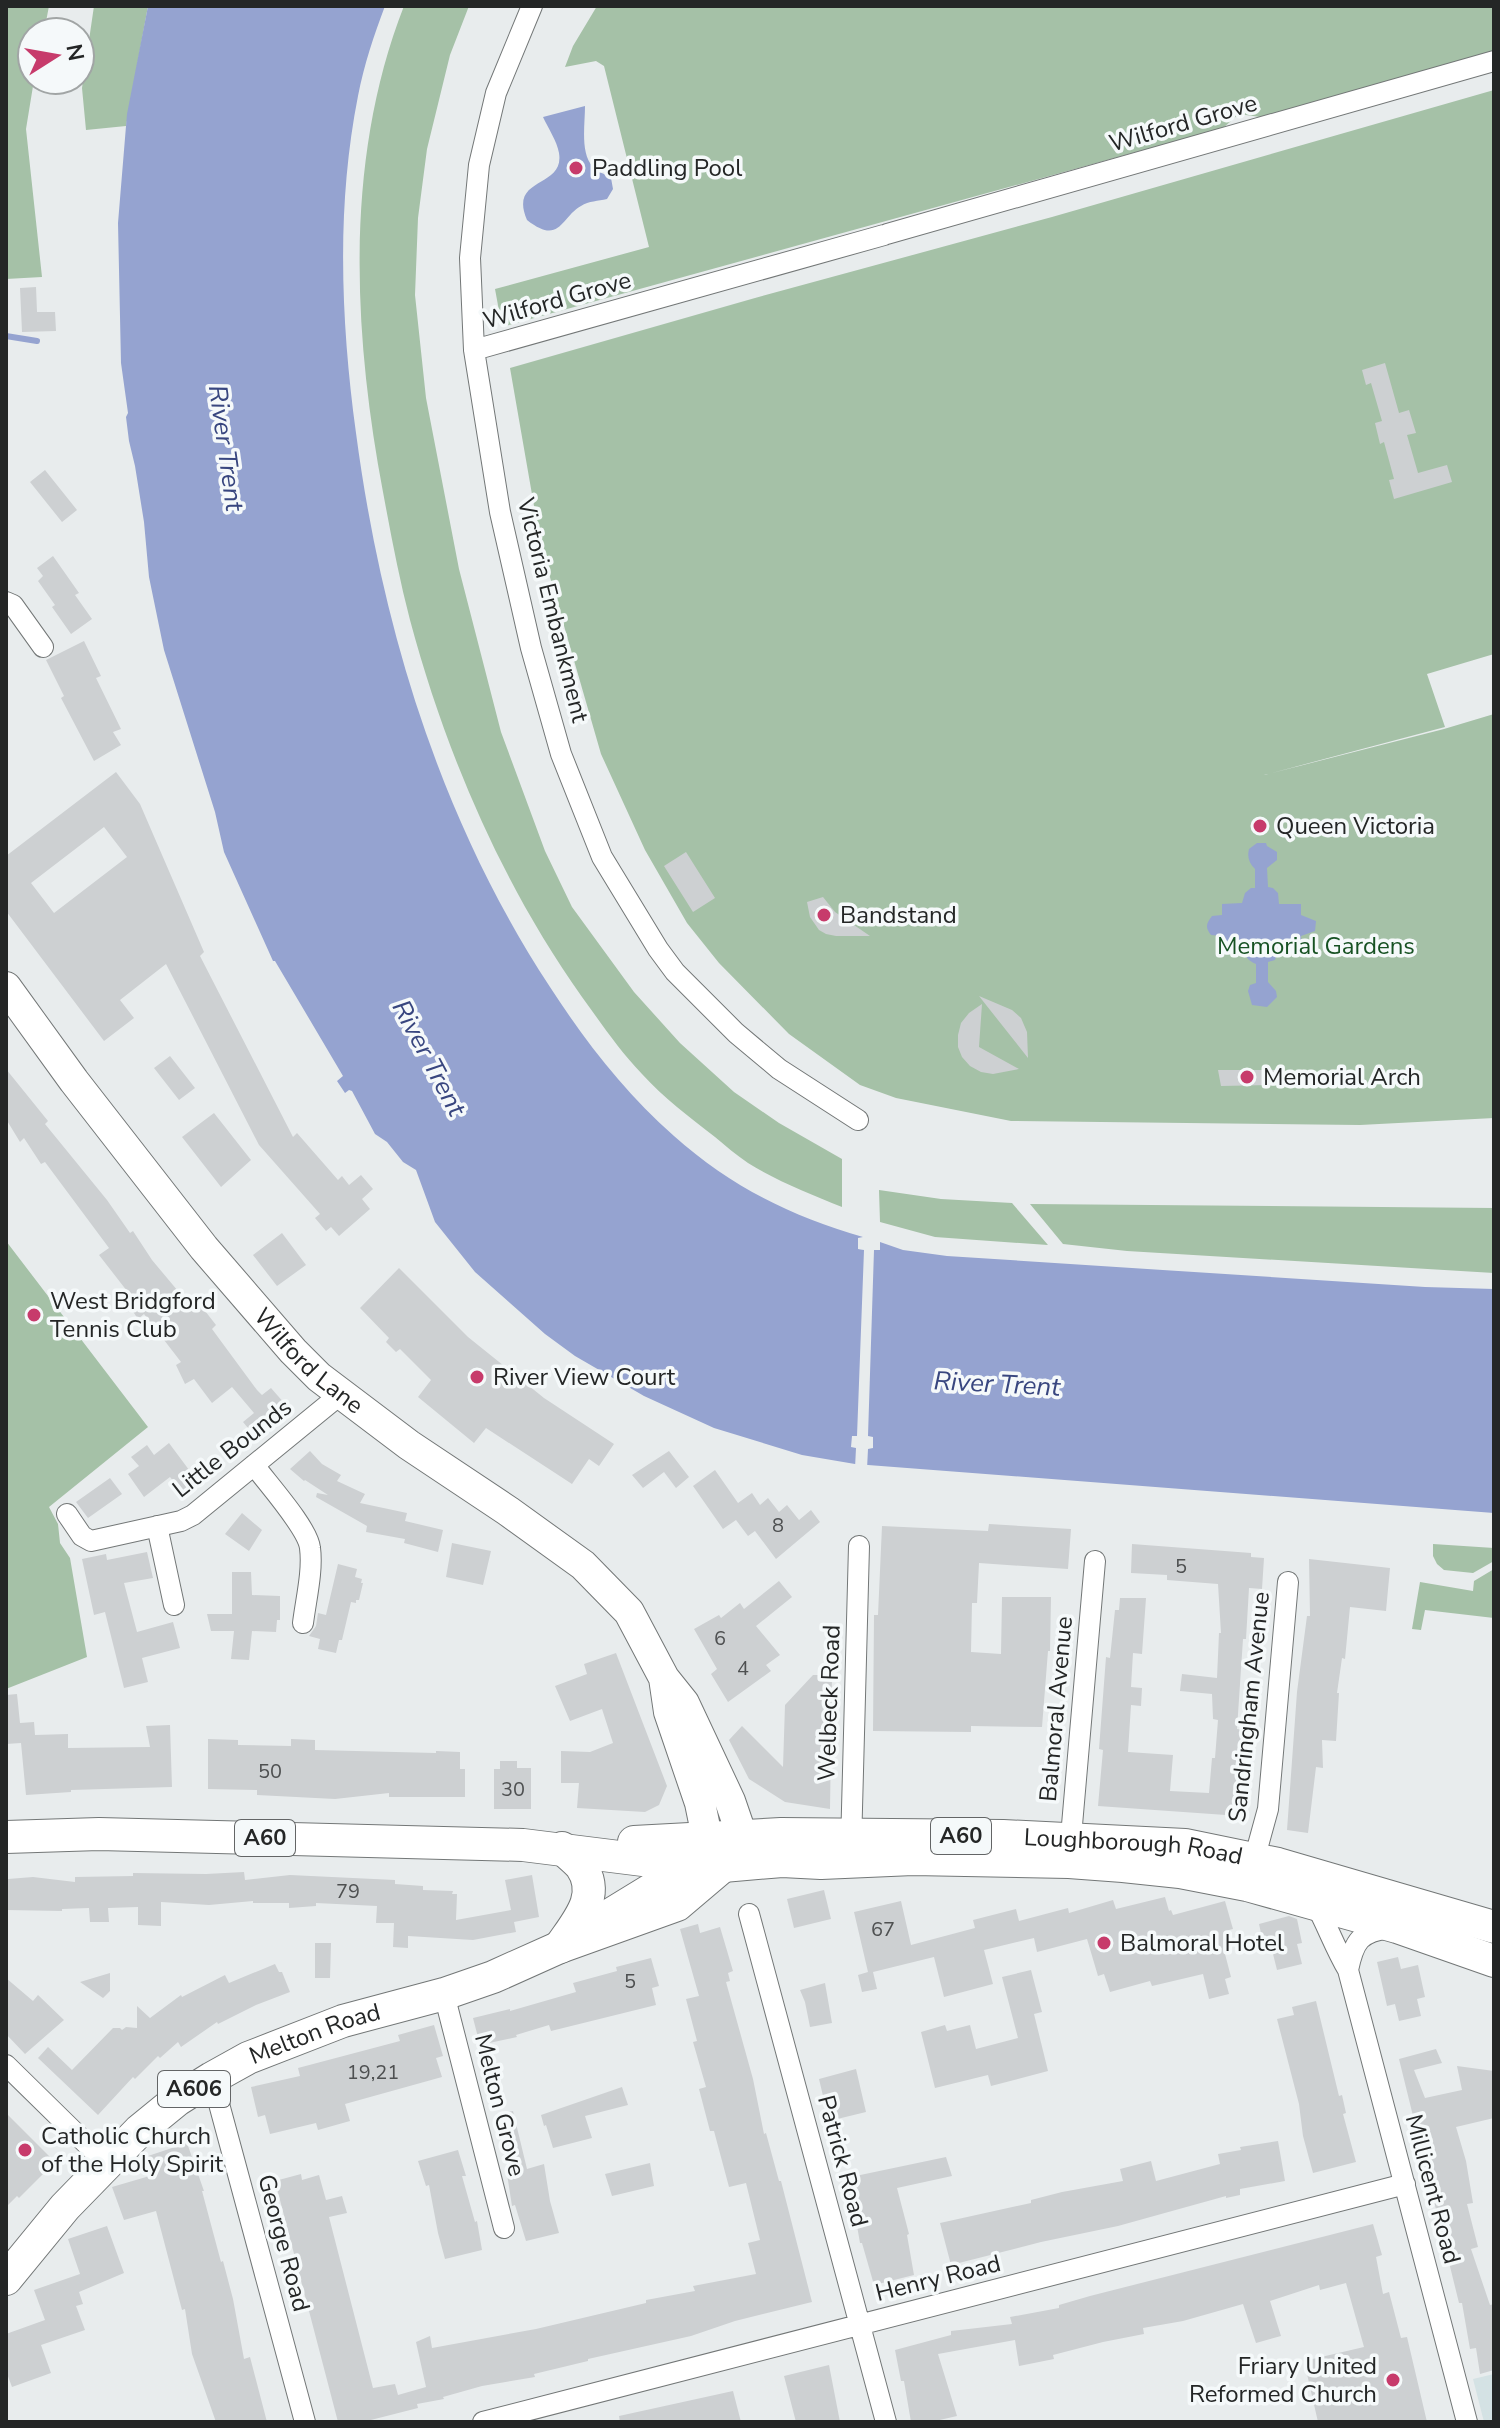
<svg xmlns="http://www.w3.org/2000/svg" width="1500" height="2428" viewBox="0 0 1500 2428" font-family="'Nunito Sans',sans-serif">
<rect width="100%" height="100%" fill="#e8eced"/>
<path fill="#d4e2e4" d="M1494 2374V2422H1484L1473 2379Z"/>
<path fill="#a5c1a7" d="M6 6H49L44 32H32V80H34L26 129 42 277 6 279Z
M94 6H148L126 126 86 130 82 88Z
M404 6H469L450 55 427 149 418 218 415 295 426 398 459 569 501 732 545 851 572 907 634 992 680 1043 734 1092 779 1123 842 1159V1207C810 1194 777 1181 748 1163 736 1155 726 1146 715 1137 689 1117 664 1098 642 1074 619 1050 601 1023 582 997 502 884 446 754 410 620 399 578 391 535 383 492 353 332 344 159 404 6Z
M597 6H1494V51L1260 117 1239 114 1223 128 502 327 495 289 649 247 604 66 596 61 565 67 573 46Z
M1494 90V654L1427 674 1445 727 1264 775 1444 729 1494 714V1118L1360 1125 1011 1121 896 1098 860 1085 789 1034 719 963 687 923 645 850 601 754 541 546 510 368 755 298 1052 217Z
M879 1190 941 1199 1012 1203 1048 1245 935 1237 880 1222Z
M1030 1204 1494 1208V1273L1127 1251 1063 1244Z
M6 1241 148 1427 49 1507 58 1524 60 1543 70 1558 87 1657 6 1689Z
M1433 1544 1494 1548V1561L1473 1573 1444 1570 1437 1564 1433 1556Z
M1494 1569V1618L1425 1610 1421 1630 1412 1629 1420 1582 1473 1591 1474 1581Z"/>
<path fill="#95a3d0" d="M148 6H385C374 35 364 65 358 96 336 207 341 322 356 433 382 629 441 821 550 987 585 1041 625 1093 674 1136 730 1186 792 1217 863 1237L858 1249 879 1250 880 1242 903 1250 947 1256 1425 1287 1494 1289V1513L855 1464 802 1455 714 1428 644 1396 575 1356 545 1334 475 1272 435 1222 416 1170 403 1162 387 1142 375 1134 352 1091 349 1090 345 1093 337 1081 343 1076 275 961H273L224 852 215 812 164 650 149 577 144 522 135 466 129 441 126 417 128 413 121 363 118 223 127 114Z
M585 106C585 125 580 153 593 167 598 172 605 174 611 178L613 189 607 199C598 201 589 201 581 206 561 217 560 246 527 220 508 176 565 189 559 153 557 141 548 128 543 117Z
M1257 843H1266L1267 846 1277 852V860L1267 868 1268 887 1273 888 1278 893 1279 904H1301V915L1316 921 1315 931 1301 936 1302 946H1280L1275 960 1268 962V982L1276 991 1277 997 1267 1007 1252 1005 1248 991 1250 985 1256 983V964C1248 961 1244 956 1244 947H1221V936L1211 935C1205 927 1206 924 1212 916L1222 915V904L1242 903 1245 893 1251 888H1255V869C1249 863 1247 857 1249 849Z"/>
<path fill="#e8eced" d="M862 1232 867 1237 862 1241V1245L876 1246V1241L880 1242V1250H874L868 1436 873 1437V1448L868 1449 867 1469 855 1468 856 1448 851 1447 852 1436H857L864 1250 858 1249V1238L863 1237Z"/>
<g fill="none" stroke-linecap="round" stroke-linejoin="round">
<path stroke="#95a3d0" stroke-width="6" d="M6 336 37 341"/>
</g>
<path fill="#cdd0d2" fill-rule="evenodd" d="M36 287 37 312H55L56 331 22 332 20 288Z
M1385 363 1399 413 1409 410 1416 433 1407 435 1418 473 1447 465 1452 482 1394 499 1389 480 1394 479 1384 442 1380 444 1375 423 1382 421 1371 383 1366 385 1362 370Z
M45 470 77 510 62 522 30 482Z
M53 556 79 593 75 595 92 619 71 634 52 607 55 605 38 581 43 576 37 568Z
M84 641 101 676 96 678 121 729 113 732 121 745 94 761 61 698 64 696 46 660Z
M116 772 140 804 204 952 200 956 293 1137 297 1133 338 1180 342 1176 349 1185 361 1175 373 1189 362 1199 370 1209 339 1236 331 1227 326 1231 315 1218 320 1214 259 1145 166 964 120 1000 134 1018 104 1041 6 911V856ZM104 827 127 857 54 913 31 883Z
M686 852 715 898 693 912 664 866Z
M823 897 835 912 870 936H836L826 934 819 930 810 917 807 902Z
M979 996 1012 1010 1021 1018 1027 1032 1028 1058Z
M982 1004 979 1047 1019 1069 993 1074 981 1072 970 1066 962 1057 958 1047V1035L961 1023 969 1013Z
M170 1056 195 1088 179 1100 154 1068Z
M6 1069 48 1121 45 1124 107 1200 130 1233 133 1231 152 1260 188 1303 195 1298 216 1325 212 1329 257 1390 262 1395 271 1388 285 1404 275 1412 277 1414 253 1434 243 1422 254 1413 232 1387 212 1403 194 1379 185 1384 176 1365 181 1362 144 1314 138 1319 122 1295 127 1291 99 1255 109 1248 45 1162 41 1164 24 1138 20 1142 6 1119Z
M1218 1070H1280L1270 1085 1221 1086Z
M214 1113 251 1160 221 1187 182 1137Z
M282 1233 306 1265 277 1286 253 1255Z
M399 1268 468 1337 544 1398 614 1444 599 1466 589 1459 572 1484 486 1428 474 1443 418 1397 431 1380 400 1349 396 1352 386 1342 389 1338 360 1308Z
M169 1443 198 1482 183 1493 170 1477 144 1497 128 1474 139 1466 131 1457 147 1445 154 1455Z
M310 1451 322 1464 341 1475 337 1481 365 1494 360 1503 407 1513 405 1521 443 1530 438 1552 404 1543 405 1539 366 1532 367 1526 316 1497 317 1493 328 1495 305 1480 304 1481 290 1469Z
M669 1451 689 1477 676 1488 664 1472 643 1488 632 1475Z
M715 1470 738 1503 752 1493 760 1505 768 1498 779 1512 787 1505 799 1520 811 1510 820 1522 776 1559 755 1531 748 1536 736 1520 723 1529 693 1486Z
M110 1478 122 1494 88 1518 76 1502Z
M242 1513 262 1530 249 1551 225 1534Z
M989 1524 1071 1529 1068 1569 979 1563 977 1603H972L971 1652 1001 1654 1002 1597H1051L1050 1651H1048L1042 1727 971 1726V1732L873 1731 874 1615H878L882 1526 988 1531Z
M452 1543 491 1551 483 1585 446 1577Z
M1132 1544 1251 1553V1557L1264 1558 1262 1589 1249 1588 1246 1639H1243L1237 1729 1245 1730 1240 1816 1098 1806 1103 1750 1099 1749 1106 1657 1110 1658 1115 1610H1119L1120 1598H1146L1142 1654 1133 1653 1131 1687 1142 1688 1141 1706 1131 1705 1128 1752 1173 1755 1170 1791 1209 1793 1212 1758H1215L1218 1720 1213 1719 1212 1694 1180 1691 1182 1674 1217 1678 1219 1633H1221L1218 1584 1167 1580V1575L1131 1573Z
M147 1552 153 1578 124 1583 137 1632 173 1622 180 1648 142 1658 148 1682 124 1688 105 1612 94 1615 82 1559 106 1554 107 1560Z
M1309 1559 1390 1568 1386 1611 1350 1607 1345 1659 1342 1658 1337 1693H1339L1336 1741 1322 1740 1323 1768 1316 1767 1308 1833 1287 1830 1297 1692 1307 1616H1310Z
M338 1564 357 1569 355 1577 362 1579 361 1583H363L359 1600H356V1603L351 1602 342 1640H339L336 1653 318 1649 320 1639 309 1636 316 1626 318 1613 326 1615Z
M232 1572H251L252 1595 280 1596V1620H277L276 1632 252 1631 249 1660 231 1659 234 1631H211L207 1614H232Z
M779 1581 792 1597 756 1626 780 1655 766 1665 771 1671 728 1702 711 1674 717 1669 694 1629 719 1615 721 1618 740 1603 744 1609Z
M616 1653 667 1786 659 1805 645 1812 577 1808 579 1783H561V1751L590 1752 613 1743 602 1709 570 1721 555 1686 587 1674 584 1664Z
M813 1675H832L830 1809 785 1802 749 1779 729 1740 742 1726 783 1767 785 1705Z
M17 1694 20 1723 34 1722 35 1735 68 1734V1748L150 1747 146 1726 170 1725 172 1787 71 1790V1792L26 1795 21 1743 6 1744V1695Z
M208 1739 238 1740V1745L291 1746V1739L315 1740V1750L436 1753V1751L460 1752V1769H465V1797H389V1793L335 1799 257 1795V1790L208 1789Z
M500 1761H517V1768H531V1809H494V1769H500Z
M244 1872 245 1880 290 1875 395 1880V1884L423 1886V1890L453 1891 452 1894H457L456 1920 511 1910 505 1880 532 1875 539 1917 514 1922 516 1932 473 1940 408 1936V1948L393 1947 394 1923H376L377 1906 316 1903V1906L289 1908V1903H253V1901L209 1905 161 1902V1926L138 1925V1907L108 1908 109 1922H90L89 1908 62 1909V1911L6 1910 8 1879 33 1877 75 1882V1877L133 1876V1873L206 1874Z
M824 1890 831 1919 794 1928 787 1899Z
M1165 1897 1169 1911 1171 1910 1173 1915 1225 1901 1233 1929 1225 1931 1231 1953 1225 1954 1231 1977 1225 1979 1229 1994 1209 1999 1203 1974 1152 1986 1150 1981 1110 1992 1104 1974 1098 1976 1087 1939 1037 1952 1034 1938 984 1950 993 1984 944 1997 934 1957 873 1972 877 1989 862 1992 858 1975 868 1972 854 1912 901 1901 911 1945 975 1928 973 1920 1016 1909 1019 1921 1068 1908 1069 1913 1113 1900 1116 1909Z
M1289 1916 1297 1919 1302 1943 1297 1944 1302 1964 1277 1970 1272 1950 1265 1951 1259 1924Z
M698 1924 700 1933 720 1927 733 1971 728 1973 730 1981 726 1982 753 2079 764 2134 766 2133 779 2181H781L812 2302 735 2321 691 2336 588 2359V2361L534 2374 535 2377 482 2386 443 2397 444 2399 417 2404 418 2408 363 2422H338L275 2181 301 2174 302 2180 319 2175 326 2200 342 2196 347 2213 329 2217 373 2388 395 2384 398 2395 426 2387 416 2342 430 2336 432 2348 536 2329 646 2303V2300L695 2291 693 2286 756 2274 748 2243 760 2240 746 2183 729 2187 714 2131H710L699 2089 706 2087 693 2042 697 2041 686 1999 699 1996 680 1929Z
M315 1943H331L330 1978H315Z
M1398 1957 1401 1969 1418 1965 1425 1997 1417 1999 1421 2016 1399 2021 1395 2004 1387 2006 1377 1962Z
M651 1958 659 1986 652 1988 656 2005 551 2031 549 2025 516 2035 517 2037 480 2045 473 2018 510 2009V2011L576 1992 573 1983 617 1971 616 1967Z
M275 1964 279 1972H282L290 1992 256 2005 218 2024 217 2022 181 2047 178 2042 160 2058 158 2056 135 2079 133 2077 98 2115 38 2058 48 2047 72 2070 113 2028H120L122 2030 126 2027 137 2028V2006L150 2018 181 1995 182 1997 225 1975 229 1983Z
M1031 1970 1042 2012 1034 2014 1048 2071 991 2086 988 2075 935 2088 921 2032 945 2025 947 2031 970 2025 976 2049 1018 2038 1002 1977Z
M110 1973V1991L103 1998 80 1982Z
M6 1978 33 2001 38 1995 64 2020 25 2054 6 2034Z
M825 1983 832 2023 810 2027 805 2002 800 1990Z
M1316 2001 1339 2096 1342 2095 1346 2113 1343 2114 1356 2162 1313 2173 1303 2136 1299 2104 1277 2019 1294 2015 1292 2007Z
M434 2025 443 2056 436 2058 442 2077 345 2104 350 2121 318 2130 316 2123 270 2134 265 2115 258 2117 251 2087 300 2076 298 2068 400 2041 398 2035Z
M1436 2049 1442 2063 1414 2070 1425 2098 1462 2090 1457 2066 1494 2071V2118L1456 2127 1466 2161 1473 2203 1467 2204 1478 2247 1471 2249 1490 2305 1494 2304V2370L1480 2374 1476 2348 1470 2349 1462 2303H1459L1399 2059Z
M856 2069 866 2112 829 2121 819 2079Z
M622 2087 628 2105 585 2116 592 2138 553 2148 546 2125 544 2126 541 2115Z
M513 2111 527 2169 544 2164 550 2201 559 2233 526 2241 515 2205 512 2206 507 2174 510 2173 496 2114Z
M6 2113 55 2162 19 2198 17 2196 6 2207Z
M1278 2141 1285 2181 1240 2189V2195L1226 2198V2196L1118 2226 1041 2242 951 2265 940 2223 1031 2203V2200L1062 2192 1123 2181 1120 2169 1151 2161 1156 2181 1220 2164 1218 2154 1241 2150 1240 2147Z
M187 2143 204 2191H202L221 2262 223 2261 233 2299 244 2359 250 2357 267 2422H216L192 2354 185 2309 182 2310 156 2211 124 2220 112 2187 153 2175 148 2156Z
M458 2150 466 2176H462L475 2222 477 2221 482 2250 445 2259 438 2233 429 2185 426 2186 418 2161Z
M946 2157 952 2176 897 2188 909 2234 907 2235 914 2275 874 2285 862 2243H860L852 2197 849 2198 846 2178Z
M650 2163 654 2186 612 2196 605 2174Z
M1373 2224 1382 2255 1376 2257 1383 2294 1389 2292 1401 2338 1407 2337 1427 2422H1318L1304 2361 1364 2347 1346 2283 1320 2290 1319 2285 1270 2301 1281 2336 1256 2343 1243 2304 1183 2321 1143 2328 1144 2334 1103 2342 1053 2355 1054 2359 1019 2366 1015 2340 938 2354 957 2416 931 2422H911L904 2381H901L895 2350 951 2335V2331L1012 2324 1010 2317 1059 2308V2305L1090 2296Z
M107 2226 124 2273 79 2292 83 2304 76 2306 85 2330 41 2345 51 2373 12 2387 6 2371V2334L45 2320 34 2290 80 2274 68 2239Z
M829 2365 840 2422H796L784 2376Z
M733 2391 741 2422H620L619 2416Z"/>
<g fill="none" stroke-linecap="round" stroke-linejoin="round">
<g stroke="#737777" stroke-width="22">
<path id="street" d="M532 6 496 93 479 165 470 258 474 350 500 512 531 648 561 754 602 857 658 949 675 972 736 1033 779 1069 858 1120
M887 234 1494 61
M474 350 884 235
M6 602 13 605 43 647
M254 1465C267 1483 308 1528 310 1548 313 1571 306 1599 303 1623
M67 1514 82 1536 91 1541 181 1521 193 1515 341 1394
M157 1526 174 1605
M851 1846 859 1546
M1070 1848 1095 1561
M1251 1871 1268 1809 1288 1582
M1315 1903C1327 1925 1335 1948 1348 1970L1467 2422
M749 1914 886 2422
M1348 1970C1354 1941 1360 1932 1389 1928
M444 1994 504 2228
M6 2065 106 2163
M212 2078 305 2422
M483 2422 1405 2184"/>
</g>
<g stroke="#737777" stroke-width="32">
<g id="secondary">
<path id="s1" d="M6 987 74 1081 204 1248 293 1351 319 1377 409 1445 508 1511 583 1565 629 1612 664 1678 684 1703 730 1801 742 1836 723 1866 707 1837 700 1803 669 1712 664 1678"/>
</g>
</g>
<g stroke="#737777" stroke-width="34">
<g id="primary">
<path d="M6 1837 99 1834 523 1845 643 1860 723 1866 782 1861 821 1863 913 1859 1069 1862 1123 1866 1180 1872 1247 1885 1397 1927 1494 1961"/>
<path id="s2" d="M634 1842 781 1834 1003 1836 1185 1845 1278 1864 1494 1927"/>
<path d="M605 1918 672 1877 692 1859"/>
<path d="M560 1947C576 1923 602 1896 581 1866 576 1860 568 1854 562 1848"/>
<path id="s3" d="M6 2279 65 2207 139 2131 177 2100 212 2078 248 2058 343 2021 444 1994 493 1977 560 1947 677 1905 723 1866"/>
</g>
</g>
<use href="#street" stroke="#fff" stroke-width="20"/>
<use href="#secondary" stroke="#fff" stroke-width="30"/>
<use href="#primary" stroke="#fff" stroke-width="32"/>
</g>
<g fill="#c73b6b" stroke="#f5f9fa" stroke-width="3">
<circle cx="576" cy="168" r="8"/>
<circle cx="1260" cy="826" r="8"/>
<circle cx="824" cy="915" r="8"/>
<circle cx="1247" cy="1077" r="8"/>
<circle cx="34" cy="1315" r="8"/>
<circle cx="477" cy="1377" r="8"/>
<circle cx="1104" cy="1943" r="8"/>
<circle cx="25" cy="2150" r="8"/>
<circle cx="1393" cy="2380" r="8"/>
</g>
<g text-anchor="middle" dominant-baseline="central" stroke-width="7" stroke-linejoin="round" paint-order="stroke">
<g font-size="20" fill="#4e5051">
<text x="778" y="1525">8</text>
<text x="1181" y="1566">5</text>
<text x="720" y="1638">6</text>
<text x="743" y="1668">4</text>
<text x="270" y="1771">50</text>
<text x="513" y="1789">30</text>
<text x="348" y="1891">79</text>
<text x="883" y="1929">67</text>
<text x="630" y="1981">5</text>
<text x="373" y="2072">19,21</text>
</g>
<g fill="#f5f9fa" stroke="#636566" stroke-width="2">
<rect x="931" y="1818" width="60" height="36" rx="6"/>
<rect x="235" y="1820" width="60" height="36" rx="6"/>
<rect x="158" y="2071" width="72" height="36" rx="6"/>
</g>
<g font-size="22" font-weight="bold" fill="#242626">
<text x="961" y="1836">A60</text>
<text x="265" y="1838">A60</text>
<text x="194" y="2089">A606</text>
</g>
<g font-size="24" fill="#242626" stroke="#f5f9fa">
<text transform="translate(1183 123) rotate(-16)">Wilford Grove</text>
<text transform="translate(557 300) rotate(-16)">Wilford Grove</text>
<text transform="translate(553 610) rotate(76)">Victoria Embankment</text>
<text stroke="none"><textPath href="#s1" startOffset="482">Wilford Lane</textPath></text>
<text transform="translate(232 1448) rotate(-38)">Little Bounds</text>
<text transform="translate(829 1703) rotate(-88)">Welbeck Road</text>
<text transform="translate(1249 1707) rotate(-84)">Sandringham Avenue</text>
<text transform="translate(1056 1709) rotate(-85)">Balmoral Avenue</text>
<text stroke="none"><textPath href="#s2" startOffset="500">Loughborough Road</textPath></text>
<text stroke="none"><textPath href="#s3" startOffset="402">Melton Road</textPath></text>
<text transform="translate(500 2105) rotate(76)">Melton Grove</text>
<text transform="translate(843 2161) rotate(75)">Patrick Road</text>
<text transform="translate(1433 2189) rotate(75)">Millicent Road</text>
<text transform="translate(284 2243) rotate(75)">George Road</text>
<text transform="translate(938 2278) rotate(-14)">Henry Road</text>
</g>
<g font-size="24" fill="#242626" stroke="#f5f9fa" text-anchor="start">
<text x="592" y="168">Paddling Pool</text>
<text x="1276" y="826">Queen Victoria</text>
<text x="840" y="915">Bandstand</text>
<text x="1263" y="1077">Memorial Arch</text>
<text x="50" y="1301">West Bridgford<tspan x="50" dy="28">Tennis Club</tspan></text>
<text x="493" y="1377">River View Court</text>
<text x="1120" y="1943">Balmoral Hotel</text>
<text x="41" y="2136">Catholic Church<tspan x="41" dy="28">of the Holy Spirit</tspan></text>
<text x="1377" y="2366" text-anchor="end">Friary United<tspan x="1377" dy="28">Reformed Church</tspan></text>
</g>
<g font-size="24" fill="#175223" stroke="#f5f9fa">
<text x="1316" y="946">Memorial Gardens</text>
</g>
<g font-size="26" font-style="italic" fill="#38467f" stroke="#f5f9fa">
<text transform="translate(226 448) rotate(82)">River Trent</text>
<text transform="translate(429 1058) rotate(62)">River Trent</text>
<text transform="translate(997 1384) rotate(3)">River Trent</text>
</g>
</g>
<rect width="1500" height="2428" fill="none" stroke="#242626" stroke-width="16"/>
<g transform="translate(56 56) rotate(79)"><circle r="38" fill="#f5f9fa" stroke="#a1a5a5" stroke-width="2"/>
<path d="M0-6L14 30L0 20L-14 30Z" fill="#c73b6b"/>
<text y="-12" font-size="22" font-weight="bold" text-anchor="middle" fill="#242626">N</text>
</g>
</svg>
